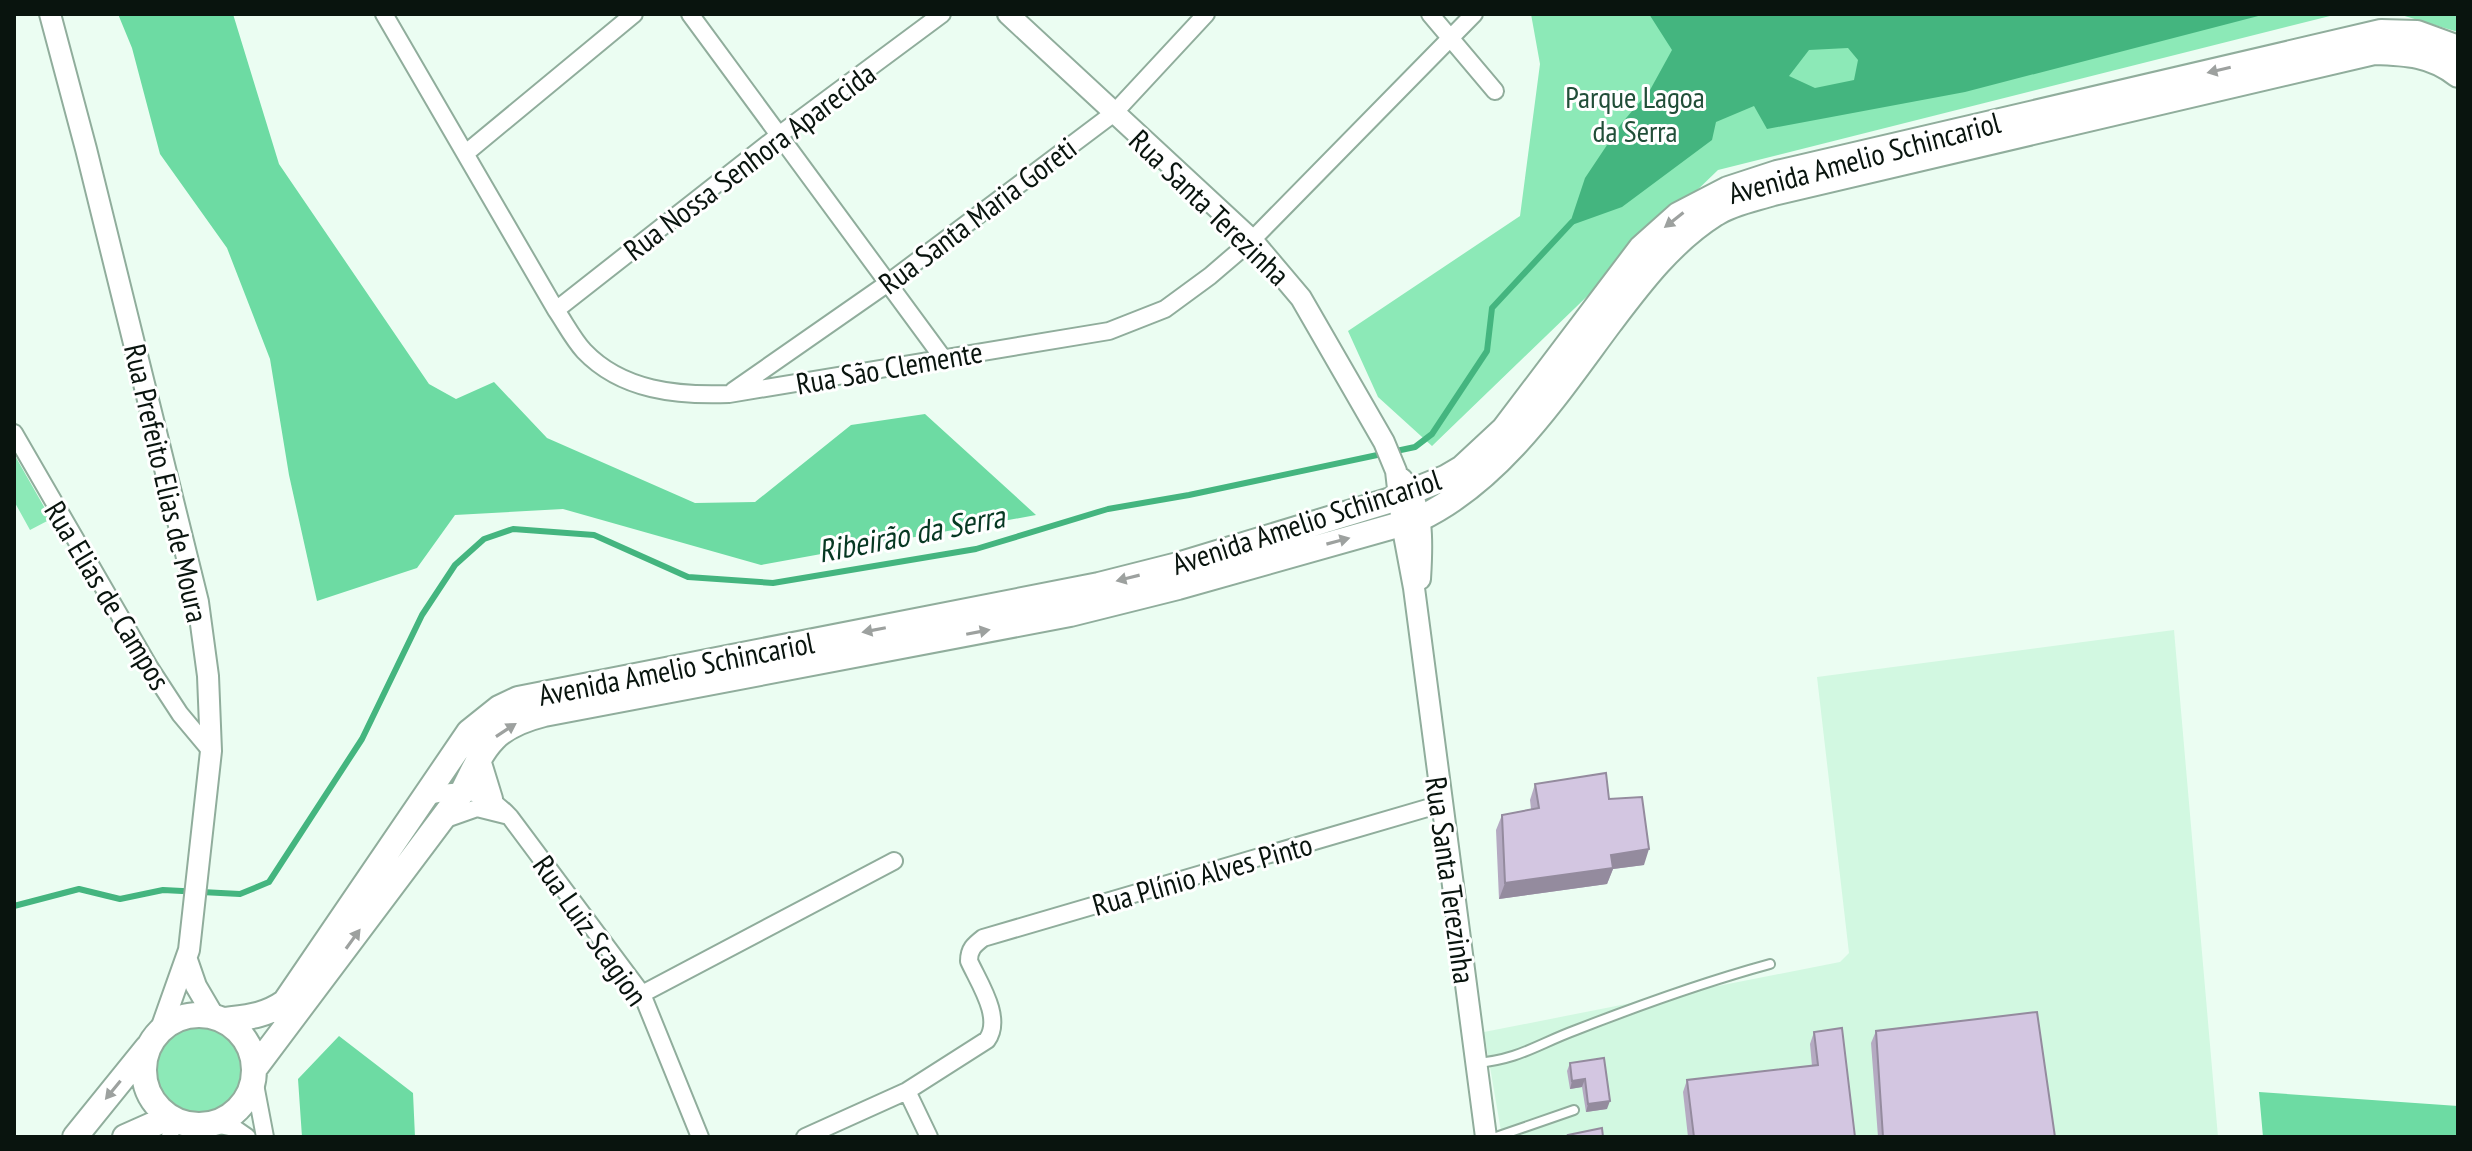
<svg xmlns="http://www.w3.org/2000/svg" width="2472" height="1151" viewBox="0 0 2472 1151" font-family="'PT Sans Narrow',sans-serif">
<rect width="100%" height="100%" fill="#ebfdf2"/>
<path fill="#d2f8e1" d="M2174 630 2218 1137H1502L1484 1032 1840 962 1849 953 1817 677Z"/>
<path fill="#8ce9b7" d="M1531 14H2338L1718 170 1432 446 1378 397 1348 331 1520 216 1540 64Z
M2398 14H2458V32Z
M14 454 51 519 30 530 14 501Z
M153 1069a46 46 0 1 1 92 0a46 46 0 1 1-92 0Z"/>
<path fill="#6ddba3" d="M118 14H233L279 164 429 384 456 399 494 382 547 438 695 503 755 502 851 425 925 414 1036 515 761 565 563 509 455 515 417 568 317 601 289 475 270 359 227 248 160 154 132 48Z
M339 1036 413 1093 415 1137H302L298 1079Z
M2259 1092 2458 1106V1137H2263Z"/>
<path fill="#44b57f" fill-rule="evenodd" d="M1649 14H2266L1965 92 1767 129 1754 106 1716 122 1712 140 1622 207 1569 226 1585 178 1621 124 1650 90 1672 50ZM1848 48 1858 60 1854 80 1815 88 1789 76 1809 50Z"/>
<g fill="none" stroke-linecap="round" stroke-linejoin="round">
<path stroke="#44b57f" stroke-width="6" d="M14 906 79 889 120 899 163 890 240 894 269 882 362 739 422 615 455 565 484 539 513 529 594 535 688 577 773 583 976 549 1108 509 1189 495 1415 447 1432 434 1487 351 1492 308 1572 222"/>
<g stroke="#90ad9c" stroke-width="12">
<path id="service" d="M1476 1063C1518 1060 1538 1044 1576 1030 1640 1005 1704 982 1770 964
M1496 1137 1574 1110"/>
</g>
<g stroke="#90ad9c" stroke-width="20">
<path id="minor" d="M384 14 556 310C565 323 573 339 584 351 622 391 678 396 729 394L1109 331 1165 309 1210 276 1252 240 1474 14
M690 14 943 358
M1430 14 1495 91
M466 153 634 14
M556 310 779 135 942 14
M733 391 888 283 1114 113 1206 14
M14 433 150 668 180 714 211 751
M424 797C462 788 482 787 510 817L642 994 700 1137
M443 820 477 808 505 815
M642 994 894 861
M254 1079 265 1137
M907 1091 929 1137
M170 1137 173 1118
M199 1137 214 1124 234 1128 247 1137
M805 1137 907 1091 987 1040C1003 1018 979 983 969 961 969 949 974 945 983 938L1441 804"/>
</g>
<g stroke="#90ad9c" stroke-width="24">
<path id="tertiary" d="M50 14 86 149 198 602 208 676 211 751 189 950 161 1029
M1008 14 1252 240 1301 298 1384 442 1396 471 1402 524 1414 588 1486 1137
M1402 479C1425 506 1422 546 1420 579
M187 960 196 986 213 1015"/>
</g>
<g stroke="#90ad9c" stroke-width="28">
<path id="secondary" d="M478 760 490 799
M144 1070a55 55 0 1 1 110 0a55 55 0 1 1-110 0Z
M225 1020C248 1017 265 1016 285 1002L469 732 499 708 518 699 1099 585 1178 565 1388 501 1445 478 1462 468 1504 429 1641 248 1678 215 1728 189 1777 173 2381 32 2417 33 2458 48
M255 1068 463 791C485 746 492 727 544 714L1070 614 1178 587 1419 519C1501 480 1557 394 1610 323 1641 282 1671 242 1715 214 1731 203 1754 199 1773 193L2374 52C2406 53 2432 54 2458 75
M75 1137 147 1048
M125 1137 170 1117"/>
</g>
<use href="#service" stroke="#fff" stroke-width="8"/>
<use href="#minor" stroke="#fff" stroke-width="16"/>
<use href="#tertiary" stroke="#fff" stroke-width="20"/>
<use href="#secondary" stroke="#fff" stroke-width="24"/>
</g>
<path fill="#b5aac2" d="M1535 784 1609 799 1644 865 1613 869 1607 884 1499 899 1496 830 1502 815 1531 809 1530 800Z
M1876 1031 2055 1137H1878L1871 1043Z
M1814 1032 1855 1137H1688L1683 1092 1687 1080 1812 1066 1810 1044Z
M1604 1058 1607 1109 1586 1112 1582 1087 1570 1089 1567 1071 1570 1063Z"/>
<path fill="#948b9e" d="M1649 849 1644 865 1613 869 1607 884 1499 899 1505 883 1611 855Z
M1585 1079 1582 1087 1570 1089 1572 1081Z
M1610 1101 1607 1109 1586 1112 1588 1104Z"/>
<path fill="#d3c6e1" stroke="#948b9e" stroke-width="2" d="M1606 773 1609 799 1642 797 1649 849 1611 855 1613 868 1505 883 1502 815 1539 808 1535 784Z
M2037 1012 2055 1137H1883L1876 1031Z
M1842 1028 1855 1137H1694L1687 1080 1818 1065 1814 1032Z
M1604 1058 1610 1101 1588 1104 1585 1079 1572 1081 1570 1063Z
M1602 1128 1603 1137H1569L1568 1135Z"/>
<defs><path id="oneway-solid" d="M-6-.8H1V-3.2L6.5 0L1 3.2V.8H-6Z" transform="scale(2)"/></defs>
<g fill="#9da19f">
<use href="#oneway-solid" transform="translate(2219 70) rotate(167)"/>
<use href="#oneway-solid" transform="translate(1674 220) rotate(142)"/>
<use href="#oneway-solid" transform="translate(1338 541) rotate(-15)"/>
<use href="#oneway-solid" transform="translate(1128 578) rotate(166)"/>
<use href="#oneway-solid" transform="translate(874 630) rotate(169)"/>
<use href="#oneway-solid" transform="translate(978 632) rotate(-11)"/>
<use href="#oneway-solid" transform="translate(506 730) rotate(-33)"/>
<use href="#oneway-solid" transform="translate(353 939) rotate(-54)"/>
<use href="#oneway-solid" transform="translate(113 1090) rotate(129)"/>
</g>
<g text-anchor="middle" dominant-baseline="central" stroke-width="6" stroke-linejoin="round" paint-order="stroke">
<g font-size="30" fill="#214e38" stroke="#fff">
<text x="1635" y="96">Parque Lagoa<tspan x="1635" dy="34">da Serra</tspan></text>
</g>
<g font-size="30" fill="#09140e" stroke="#fff">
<text transform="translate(1864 157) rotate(-15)">Avenida Amelio Schincariol</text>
<text transform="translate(749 161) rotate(-37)">Rua Nossa Senhora Aparecida</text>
<text transform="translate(1210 207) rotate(44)">Rua Santa Terezinha</text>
<text transform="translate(977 215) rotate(-37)">Rua Santa Maria Goreti</text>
<text transform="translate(889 367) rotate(-10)">Rua São Clemente</text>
<text transform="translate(167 483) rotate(77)">Rua Prefeito Elias de Moura</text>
<text transform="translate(1306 521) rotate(-18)">Avenida Amelio Schincariol</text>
<text transform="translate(108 595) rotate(59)">Rua Elias de Campos</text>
<text transform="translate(676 668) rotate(-11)">Avenida Amelio Schincariol</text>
<text transform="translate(1202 874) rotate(-16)">Rua Plínio Alves Pinto</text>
<text transform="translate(1451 880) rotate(82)">Rua Santa Terezinha</text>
<text transform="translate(591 930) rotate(55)">Rua Luiz Scagion</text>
</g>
<g font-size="32" font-style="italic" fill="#073823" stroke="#fff">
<text transform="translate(911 533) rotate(-11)">Ribeirão da Serra</text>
</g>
</g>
<rect width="2472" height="1151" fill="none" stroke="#09140e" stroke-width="32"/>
</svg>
